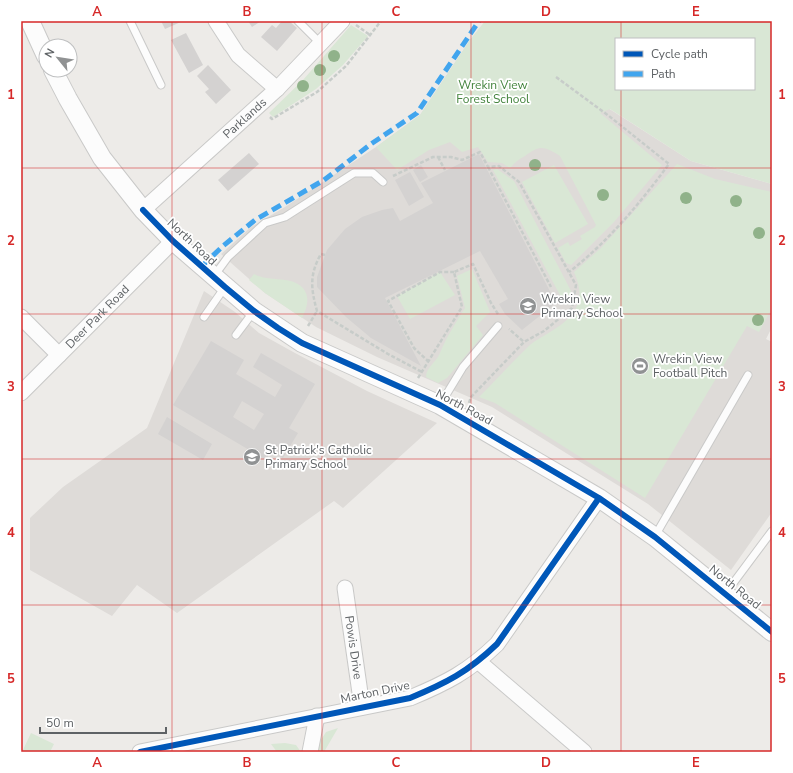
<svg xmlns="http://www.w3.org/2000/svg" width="793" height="773" viewBox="0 0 793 773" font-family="'Nunito Sans',sans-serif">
<rect width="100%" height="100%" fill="#edebe8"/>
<path fill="#dedbd8" d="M481 27 691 161 772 184V327L766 339 772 342V512L731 570 648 504 492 407 377 357 316 327 265 293 221 254 251 227 285 207 376 147 420 115 470 40Z
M204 291 235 312 259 333 295 353 367 391 437 423 343 508 334 501 177 613 137 585 112 616 30 570V518L63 487 147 428Z"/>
<path fill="#d9e7d5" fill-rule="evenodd" d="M485 21H772V184L691 161 610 109 600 113 662 165 614 222 571 265 566 263 558 248 568 242 570 246 582 239 580 236 595 227 596 225 560 156C544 146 540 145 525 156 519 159 514 163 510 168L502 163 488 162 478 147 462 152 450 142 429 150 397 170 376 147 420 115 470 40ZM616 39H754V89H616Z
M351 25 368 36 343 65 316 89 273 117 269 113 303 80Z
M677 164 715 179 772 192V308L759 332 747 326 645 498 495 403 479 397C497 379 513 361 531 344 536 340 542 337 547 334 573 319 588 303 574 272L601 248Z
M554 165 588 224 555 243 522 182Z
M497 169 514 181 571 291 568 305 561 297 493 170Z
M472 269 490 312 476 326 483 335 447 378 438 383 426 377C426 367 436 363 440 353 447 336 455 324 465 308L457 276Z
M440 272 455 295 410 319 397 296Z
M254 274C269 283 295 274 305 291 310 301 306 309 302 318L265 293 249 280Z
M338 728 324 752H318L319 743 326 732Z
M31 733 54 744 50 752H22Z
M285 743 296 745 301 752H277L271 744Z"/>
<path fill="#d4d2d1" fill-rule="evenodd" d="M161 21H183L165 29Z
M248 21H261L252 27Z
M282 21H289L297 28 277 51 261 37 272 25 276 28Z
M186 33 203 65 189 73 171 40Z
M208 65 231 90 216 104 205 92 209 89 197 76Z
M249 153 259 164 228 191 218 180Z
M479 154 556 303 522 330 505 314 499 304 508 299 480 251 385 298 421 366 371 338 346 317 317 287V277L327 250 345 229 362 217 382 210 393 208 400 221 433 203 421 183Z
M421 165 428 177 420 182 413 170Z
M410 172 424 197 409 206 395 180Z
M211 341 244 360 236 374 275 397 282 385 253 367 261 353 315 384 289 428 298 433 283 458 271 451 266 460 173 405ZM242 401 264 414 254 430 233 417Z
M167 417 212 444 203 460 158 434Z"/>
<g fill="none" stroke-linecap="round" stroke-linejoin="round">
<g stroke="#c9c9c8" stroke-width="9">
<path id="service" d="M130 21 161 85
M298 21 320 43
M214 276 228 257 265 223 285 217 354 173H373L383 182
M204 317 225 287
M236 335 254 311
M440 405 463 367 498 326
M655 536 748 375
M725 594 772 531"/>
</g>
<g stroke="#c9c9c8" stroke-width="17">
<g id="minor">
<path d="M216 21 238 55 277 89"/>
<path id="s1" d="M143 210 277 89 342 21"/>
<path d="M21 317 59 355"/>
<path id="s2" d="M21 393 173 241"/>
<path id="s3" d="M345 588 362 707"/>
<path d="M479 662 584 752"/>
<path d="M140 752 410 698C446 683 468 672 497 644L599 498"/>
<path d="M310 752 317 716"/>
</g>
</g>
<g stroke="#c9c9c8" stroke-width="20">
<path id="tertiary" d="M30 21 46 56
M53 70 68 99 102 158 143 210 173 241 254 311 302 343 440 405 599 498 655 537 772 632"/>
</g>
<path stroke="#c7ccc9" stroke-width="2.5" stroke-dasharray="4 2" stroke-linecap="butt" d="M356 25 370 35
M556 77 609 116 669 164C640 203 608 242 569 272
M270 117 272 119 317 92 346 66 381 21
M438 157 445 170
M488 167 551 287
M393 176 433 157H451L462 160 480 152 488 167 499 166 519 182 576 285 572 308 544 331 524 342
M325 255 321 254C309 275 311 289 317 311L388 354 422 372
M308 326 317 311
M429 362 414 348 388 301 440 272H454
M418 378 462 307 454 272 473 264 491 303 498 314
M469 403 471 397 524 342 509 329"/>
<use href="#service" stroke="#fcfcfc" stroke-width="7"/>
<use href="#minor" stroke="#fcfcfc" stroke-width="15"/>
<use href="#tertiary" stroke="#fcfcfc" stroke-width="18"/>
<path stroke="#41a5ee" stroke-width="5" stroke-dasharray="10 5" stroke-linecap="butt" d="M202 266 223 246 255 220 324 180 371 144 417 113 479 21"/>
<g stroke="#fff" stroke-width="8">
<path id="cycleway" d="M143 210 173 241 225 287 254 311 278 328 302 343 440 405 599 498 655 537 772 632
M140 752 410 698C446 683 468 672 497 644L599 498"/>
</g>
<use href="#cycleway" stroke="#0057b8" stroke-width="6"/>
</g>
<g fill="#90b28a">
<circle cx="334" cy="56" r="6"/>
<circle cx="320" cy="70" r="6"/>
<circle cx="303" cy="86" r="6"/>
<circle cx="535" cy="165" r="6"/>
<circle cx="603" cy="195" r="6"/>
<circle cx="686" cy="198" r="6"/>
<circle cx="736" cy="201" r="6"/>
<circle cx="759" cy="233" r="6"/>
<circle cx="758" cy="320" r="6"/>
</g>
<path fill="none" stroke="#d62828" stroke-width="1" stroke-opacity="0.55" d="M172 21V752M322 21V752M471 21V752M621 21V39M621 89V752M21 168H772M21 314H772M21 459H772M21 605H772"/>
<defs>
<g id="school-disc" transform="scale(0.9)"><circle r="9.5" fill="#909293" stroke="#fff"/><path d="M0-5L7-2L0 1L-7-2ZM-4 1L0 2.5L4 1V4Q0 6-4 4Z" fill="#fff"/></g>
<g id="stadium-disc" transform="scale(0.9)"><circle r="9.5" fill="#909293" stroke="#fff"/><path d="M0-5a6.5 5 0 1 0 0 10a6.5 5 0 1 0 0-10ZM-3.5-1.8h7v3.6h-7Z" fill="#fff"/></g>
</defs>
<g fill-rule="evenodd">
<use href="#school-disc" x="528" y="306"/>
<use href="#stadium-disc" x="640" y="366"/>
<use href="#school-disc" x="252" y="457"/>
</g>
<g text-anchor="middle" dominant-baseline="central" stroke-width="3.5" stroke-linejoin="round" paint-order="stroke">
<g font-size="12" fill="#44843e" stroke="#fff">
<text x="493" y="85">Wrekin View<tspan x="493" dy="14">Forest School</tspan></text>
</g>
<g font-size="12" fill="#5e6265" stroke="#fff">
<text stroke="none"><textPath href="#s1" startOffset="137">Parklands</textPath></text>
<text transform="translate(192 242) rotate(43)">North Road</text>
<text stroke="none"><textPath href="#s2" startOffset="108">Deer Park Road</textPath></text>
<text transform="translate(464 407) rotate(28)">North Road</text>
<text transform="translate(735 587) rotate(39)">North Road</text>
<text stroke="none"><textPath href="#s3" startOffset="60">Powis Drive</textPath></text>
<text transform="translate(375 692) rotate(-12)">Marton Drive</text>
</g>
<g font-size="12" fill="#5e6265" stroke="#fff" text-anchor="start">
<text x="541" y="299">Wrekin View<tspan x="541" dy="14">Primary School</tspan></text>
<text x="653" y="359">Wrekin View<tspan x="653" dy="14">Football Pitch</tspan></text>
<text x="265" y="450">St Patrick's Catholic<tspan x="265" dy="14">Primary School</tspan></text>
</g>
</g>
<rect width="793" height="773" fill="none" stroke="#ffffff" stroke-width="44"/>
<rect x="615" y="38" width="140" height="52" fill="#ffffff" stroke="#bfc0c1"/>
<rect x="623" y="51" width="20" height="6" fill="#0057b8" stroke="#bfc0c1"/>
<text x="651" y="58" font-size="12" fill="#5e6265">Cycle path</text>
<rect x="623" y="71" width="20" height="6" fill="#41a5ee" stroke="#bfc0c1"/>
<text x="651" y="78" font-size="12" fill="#5e6265">Path</text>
<g transform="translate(58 58) rotate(300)"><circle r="19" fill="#ffffff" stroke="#bfc0c1"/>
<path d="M0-3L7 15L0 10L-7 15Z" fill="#909293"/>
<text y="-6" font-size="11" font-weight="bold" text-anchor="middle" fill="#5e6265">N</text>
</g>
<path d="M40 727v6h126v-6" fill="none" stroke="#5e6265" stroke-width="2"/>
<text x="46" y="727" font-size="12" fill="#5e6265" stroke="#ffffff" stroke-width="3" paint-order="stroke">50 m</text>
<rect x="22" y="22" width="749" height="729" fill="none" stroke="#d62828" stroke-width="1.5"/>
<g font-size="13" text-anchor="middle" font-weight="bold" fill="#d62828">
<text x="97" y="16">A</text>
<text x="247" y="16">B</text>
<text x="396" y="16">C</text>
<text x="546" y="16">D</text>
<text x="696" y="16">E</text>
<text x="11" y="99">1</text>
<text x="782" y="99">1</text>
<text x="11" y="245">2</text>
<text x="782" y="245">2</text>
<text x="11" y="391">3</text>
<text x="782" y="391">3</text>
<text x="11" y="537">4</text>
<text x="782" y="537">4</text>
<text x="11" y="683">5</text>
<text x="782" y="683">5</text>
<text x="97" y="767">A</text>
<text x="247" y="767">B</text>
<text x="396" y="767">C</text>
<text x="546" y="767">D</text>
<text x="696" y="767">E</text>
</g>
</svg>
